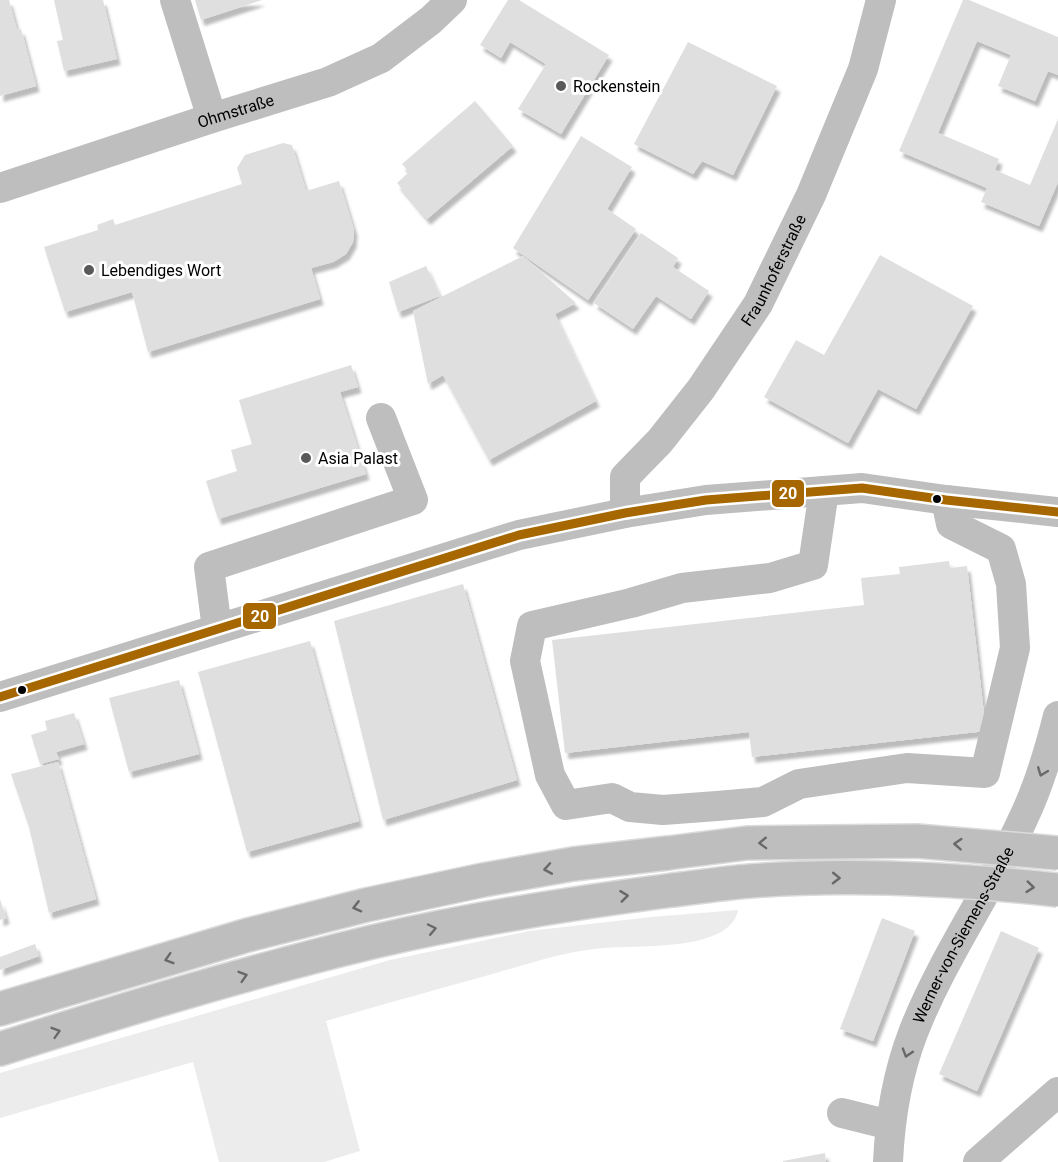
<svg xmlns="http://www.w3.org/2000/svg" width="1058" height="1162" viewBox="0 0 1058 1162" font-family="Roboto,sans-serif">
<defs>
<filter id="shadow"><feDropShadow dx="3.5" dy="6" stdDeviation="1.5" flood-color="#0004"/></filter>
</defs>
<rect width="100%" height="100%" fill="#fff"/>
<path fill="#ececec" d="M738 910C731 952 637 945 605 948 569 950 524 965 489 975 435 990 380 1005 326 1021L360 1151 324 1162H219L193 1062 0 1118V1073L390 960 529 931 651 917Z"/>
<path fill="#dfdfdf" filter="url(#shadow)" d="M0 0H9L17 30 21 29 36 86 0 96Z
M54 0H103L117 59 64 71 57 41 63 40Z
M195 0H262L201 20Z
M508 0H519L609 55 561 134 518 109 546 64 510 42 501 58 480 45Z
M963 0H969L1058 37V75L1048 71 1035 101 998 86 1011 55 977 41 938 133 999 159 995 170 1030 185 1058 119V182L1039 226 981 202 987 188 899 151Z
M688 42 777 86 733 175 702 161 693 174 634 144Z
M475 101 513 146 427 219 397 183 409 172 402 164Z
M581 136 632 167 607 209 636 229 588 300 513 248Z
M283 143 292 145 306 191 339 181 354 230 353 242 346 254 333 262 311 268 320 299 148 352 132 292 65 312 44 247 98 230 97 225 113 219 115 225 242 184 237 168 245 155Z
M641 233 678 258 673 267 709 291 691 319 656 296 633 329 594 303Z
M880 255 973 306 916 409 878 389 848 443 764 397 796 340 824 355Z
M523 256 576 303 555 314 596 401 489 460 443 375 428 384 413 311Z
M426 266 440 296 398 312 389 282Z
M351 365 358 387 340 392 366 474 218 519 206 481 237 471 231 450 252 444 239 400Z
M949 561 950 568 967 566 986 731 752 757 749 732 565 753 552 640 864 605 861 578 900 574 899 567Z
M463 584 517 780 383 820 334 621Z
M310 641 359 821 247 852 198 672Z
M179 680 199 754 129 772 109 698Z
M74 713 84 744 56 752 59 759 40 764 31 735 47 730 45 721Z
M58 762 96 899 49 913 29 827 11 774Z
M0 899 6 918 0 920Z
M882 918 915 931 873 1041 840 1029Z
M1001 931 1039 948 977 1091 939 1074Z
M35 944 39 956 0 970V957Z
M825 1153 826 1162H783V1161Z"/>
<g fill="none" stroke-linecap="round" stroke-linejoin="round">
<g stroke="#dbdbdb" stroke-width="36">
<path id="highway" d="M0 1009 248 935 366 905 483 880 573 864 668 853
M0 1049C123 1010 247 972 372 942 471 919 572 903 673 890"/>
</g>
<g stroke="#bebebe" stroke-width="30">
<path d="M175 0 212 118"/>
<path id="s1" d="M0 188 212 118 328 82 381 58 431 20 452 0"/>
<path d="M824 491 813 565 770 578 682 588 631 603 532 626 525 661 550 775 566 805 612 798 630 807 663 810 717 806 763 802 799 784 907 768 985 773 1015 648 1011 584 1001 549 951 524 946 500"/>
<path id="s2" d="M625 513V477L660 441 701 389 758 304 811 195 863 69 881 0"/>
<path d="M217 629 209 567 413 500 381 418"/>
<path d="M0 697 519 535 625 513 706 500 862 488 946 500 1058 512"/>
<path d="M842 1113 890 1125"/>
<path id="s3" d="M888 1162C890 1118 897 1075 913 1033 942 958 990 892 1023 819 1039 786 1049 752 1058 716"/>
<path d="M978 1162 1058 1092"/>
</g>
<use href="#highway" stroke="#bebebe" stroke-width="33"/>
<g stroke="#dbdbdb" stroke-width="36" stroke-linecap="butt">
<path id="highway-bridge" d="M668 853 747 843 917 841 1058 853
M673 890C699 887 725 883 750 881 852 873 957 879 1058 890"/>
</g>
<use href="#highway-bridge" stroke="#bebebe" stroke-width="33"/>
<g stroke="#fff" stroke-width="14">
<path id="bus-1" d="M0 697 519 535 625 513 706 500 862 488 946 500 1058 512"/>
</g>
<use href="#bus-1" stroke="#a76700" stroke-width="9"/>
</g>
<defs><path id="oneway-chevron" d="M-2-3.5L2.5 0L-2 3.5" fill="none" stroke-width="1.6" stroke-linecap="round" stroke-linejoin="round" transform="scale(1.5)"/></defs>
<g stroke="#686868">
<use href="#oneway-chevron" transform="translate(1042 772) rotate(111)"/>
<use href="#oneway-chevron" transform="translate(763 843) rotate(178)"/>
<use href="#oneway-chevron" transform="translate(958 844) rotate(-176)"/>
<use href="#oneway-chevron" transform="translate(548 869) rotate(170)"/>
<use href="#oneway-chevron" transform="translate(836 878) rotate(1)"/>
<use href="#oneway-chevron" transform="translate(1030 887) rotate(6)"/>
<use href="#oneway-chevron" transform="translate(624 896) rotate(-7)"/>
<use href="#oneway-chevron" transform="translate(357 907) rotate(166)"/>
<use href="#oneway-chevron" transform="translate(432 929) rotate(-12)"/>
<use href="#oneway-chevron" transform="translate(169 959) rotate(163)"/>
<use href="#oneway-chevron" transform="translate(243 976) rotate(-17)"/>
<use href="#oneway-chevron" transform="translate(56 1032) rotate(-17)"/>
<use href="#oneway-chevron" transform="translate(907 1053) rotate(107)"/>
</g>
<g fill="#595959" stroke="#fff" stroke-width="2">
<circle cx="561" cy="86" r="6"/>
<circle cx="89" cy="270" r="6"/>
<circle cx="306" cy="458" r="6"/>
</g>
<g fill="#000" stroke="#fff" stroke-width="2">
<circle cx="937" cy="499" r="5"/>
<circle cx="22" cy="690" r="5"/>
</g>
<g text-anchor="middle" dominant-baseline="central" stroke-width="6" stroke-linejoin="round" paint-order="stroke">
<g font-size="16" fill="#000" stroke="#fff" text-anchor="start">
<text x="573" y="86">Rockenstein</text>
<text x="101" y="270">Lebendiges Wort</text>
<text x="318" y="458">Asia Palast</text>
</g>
<g font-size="16" fill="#000" stroke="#fff">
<text stroke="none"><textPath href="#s1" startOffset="248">Ohmstraße</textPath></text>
<text stroke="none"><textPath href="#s2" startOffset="292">Fraunhoferstraße</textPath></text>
<text stroke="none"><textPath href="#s3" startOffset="242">Werner-von-Siemens-Straße</textPath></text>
</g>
</g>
<g stroke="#fff" stroke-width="2">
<rect x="771" y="479" width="34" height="29" rx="6" fill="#a76700"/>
<rect x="242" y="602" width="35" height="28" rx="6" fill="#a76700"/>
</g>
<g font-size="16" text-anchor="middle" font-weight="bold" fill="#fff">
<text x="788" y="499">20</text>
<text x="260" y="622">20</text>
</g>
</svg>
